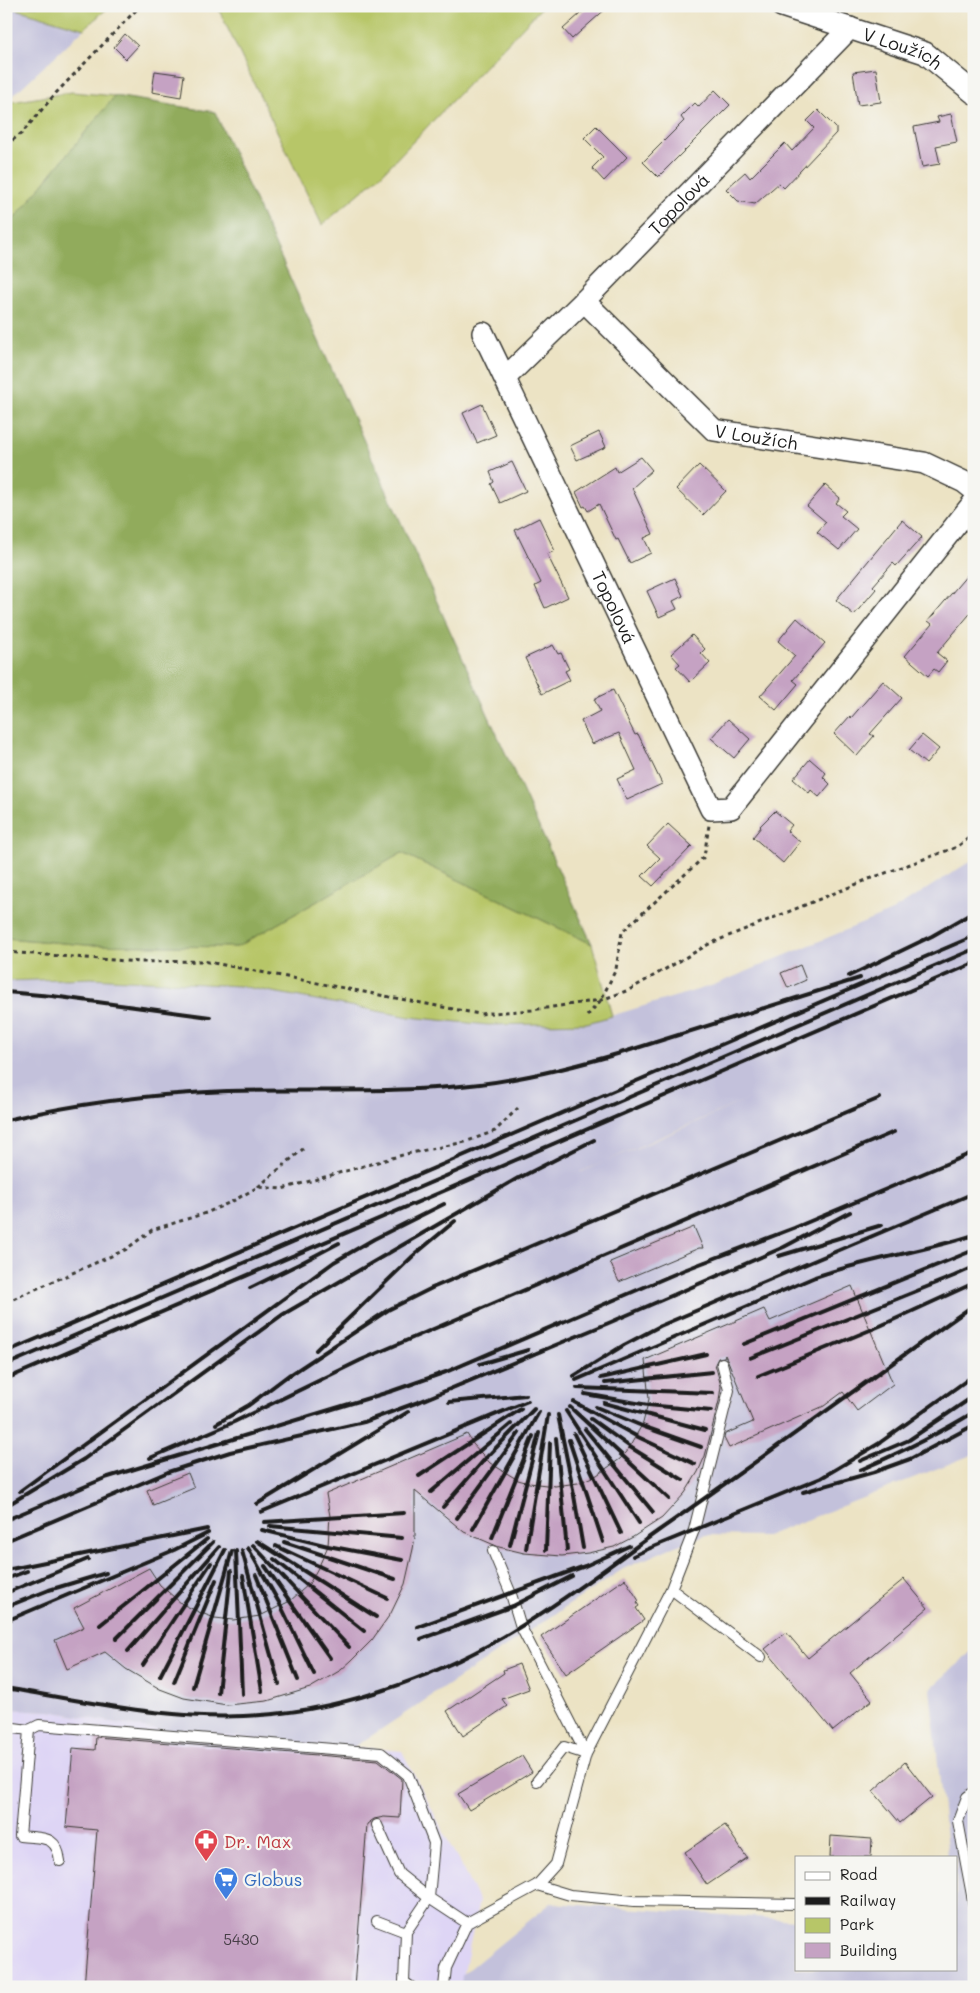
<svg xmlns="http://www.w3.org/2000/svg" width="980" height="1993" viewBox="0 0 980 1993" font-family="Mali,sans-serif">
<rect width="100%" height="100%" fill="#f6f6f2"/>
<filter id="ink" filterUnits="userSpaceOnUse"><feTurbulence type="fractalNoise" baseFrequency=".02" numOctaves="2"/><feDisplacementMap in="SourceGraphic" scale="10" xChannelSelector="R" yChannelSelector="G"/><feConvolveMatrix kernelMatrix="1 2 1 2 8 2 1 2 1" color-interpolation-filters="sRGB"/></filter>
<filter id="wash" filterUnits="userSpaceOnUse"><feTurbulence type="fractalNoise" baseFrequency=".0096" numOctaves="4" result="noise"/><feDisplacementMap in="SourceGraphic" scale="20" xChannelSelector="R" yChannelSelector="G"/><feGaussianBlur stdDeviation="1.12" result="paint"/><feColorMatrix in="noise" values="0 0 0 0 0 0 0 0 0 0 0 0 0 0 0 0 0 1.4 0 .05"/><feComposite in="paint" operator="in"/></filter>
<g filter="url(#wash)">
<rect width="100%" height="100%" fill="#ece3c4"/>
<path fill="#ded5f5" d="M6 1709 50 1711 144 1728 402 1751 479 1901 461 1987H6Z"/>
<path fill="#c3c1db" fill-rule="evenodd" d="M6 6 84 29 6 102Z
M974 859V1454L766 1536 705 1535 670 1548 623 1569 371 1736 353 1747 144 1728 50 1711 6 1709V981L91 978 240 986 410 1017 488 1025 587 1023 714 985 892 911ZM752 1097 656 1140 580 1172H581Z
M974 1649V1987H461L462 1975 551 1903 796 1920V1969H956V1857H948L930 1689Z"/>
<path fill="#b7c668" stroke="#6a7142" d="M6 6H110L84 29Z
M217 6H543L381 175 322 225Z
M72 92 115 96 6 229V103Z
M402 853 592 944 612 1016 587 1023 488 1025 410 1017 240 986 91 978 6 981V938L86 945 237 947Z"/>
<path fill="#91ab5c" stroke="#56643c" d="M115 96 215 112 592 944 402 853 237 947 86 945 6 938V229Z"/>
<g id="blocks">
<path fill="#c5a2c3" d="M589 6H609L572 39 563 29Z
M125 34 138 46 126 59 114 47Z
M876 69 881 102 858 105 853 72Z
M155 71 184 75 181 97 152 92Z
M715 90 730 105 658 177 643 162 684 121 681 117 695 103 699 107Z
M818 110 836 128V133L784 188 779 183 755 204 738 201 726 189 745 172 750 178 785 143 792 151 814 128 807 121Z
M951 114 957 142 936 146 940 164 922 167 914 127 939 122 937 117Z
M596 126 627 157 604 181 592 168 603 157 584 138Z
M482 404 496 435 477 443 463 413Z
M599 432 606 447 577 460 570 446Z
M641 457 652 470 632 488 653 534 644 538 651 553 630 563 618 539 616 540 599 504 588 511 585 506 583 507 576 492 615 467 617 472Z
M512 462 526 491 500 503 491 484 494 482 490 472Z
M699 465 726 491 703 515 676 489Z
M825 485 840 498 836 503 846 511 841 516 857 529 839 550 817 532 826 522 807 506Z
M539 518 555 551 547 554 568 597 545 608 535 586 541 583 515 530Z
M902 520 922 537 896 566 893 563 873 586 876 589 854 615 836 600Z
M974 567V609L937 653 947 661 938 672 934 669 928 676 905 656 932 624 928 621Z
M675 578 683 596 673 601 677 609 659 617 647 591Z
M797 618 825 643 793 680 798 684 776 710 760 696 795 656 778 641Z
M692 635 705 649 701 653 710 663 690 682 676 667 680 664 671 654Z
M553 645 558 654 561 653 569 669 565 671 570 680 542 694 525 658Z
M883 681 902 698 870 734 874 736 857 756 834 734 850 716 851 718Z
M613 690 635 735 638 734 662 784 627 800 617 779 636 770 619 733 592 744 581 721 600 711 594 699Z
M728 719 750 739 734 758 711 738Z
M922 735 939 749 926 764 909 750Z
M810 759 826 773 823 777 830 784 819 797 811 790 809 793 793 779Z
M775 811 792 825 787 831 800 842 783 863 753 837 761 827 760 826Z
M668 824 692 846 653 886 642 876 660 858 647 846Z
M800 965 806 980 788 988 781 973Z
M694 1227 703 1248H699L619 1282 610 1262Z
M852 1286 893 1384 857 1411 843 1392 824 1406 729 1448 724 1438 725 1434 753 1422 728 1361 725 1355 724 1357 718 1358 715 1364 721 1386 719 1401 705 1456 698 1472 685 1493 662 1518 633 1537 614 1547 588 1553 562 1556 524 1553 499 1547 464 1532 415 1491V1537L413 1549 405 1584 391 1613 372 1640 352 1660 341 1670 310 1688 267 1701 227 1705 184 1698 160 1689 126 1669 105 1652 67 1669 55 1640 84 1627 74 1608 149 1568 160 1585 182 1604 201 1613 215 1618 233 1620 260 1616 290 1601 309 1584 319 1566 328 1546 330 1516 326 1494 467 1434 473 1444 490 1463 518 1480 529 1483 555 1486 578 1483 597 1475 620 1459 629 1448 643 1423 649 1399 645 1360 764 1309 770 1321Z
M188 1473 194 1488 153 1505 147 1490Z
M625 1579 639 1601 637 1603 639 1606 636 1608 644 1620 566 1674 541 1637Z
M904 1579 928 1608 850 1673 872 1700 833 1731 765 1649 786 1632 808 1658Z
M519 1664 529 1689 502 1699 507 1706 463 1736 447 1711 504 1673 503 1670Z
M96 1737 378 1760 402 1779 400 1818 384 1817 374 1819 367 1824 354 1987H84L97 1830 66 1827 73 1748 95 1750Z
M522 1756 532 1772 469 1810 458 1794Z
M905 1762 932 1797 900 1823 873 1791Z
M725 1825 747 1858 707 1885 685 1852Z
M831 1836 872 1839 871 1857H830Z"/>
</g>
</g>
<g filter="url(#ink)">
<use href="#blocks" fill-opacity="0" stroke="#3b3a35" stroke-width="1"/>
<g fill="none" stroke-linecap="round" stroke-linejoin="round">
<g stroke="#3b3a35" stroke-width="12">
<path id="lane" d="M493 1551 511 1594 521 1627 586 1754
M671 1589 761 1657
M6 1727 29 1730 39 1725 381 1753 408 1775 434 1843 429 1898 406 1932 404 1982 411 1987
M29 1730 20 1836C42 1839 57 1834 60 1861
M537 1781 564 1747 586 1754
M974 1792 967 1797 958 1821 974 1906
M377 1825 399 1874 429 1898 467 1923
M537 1885 556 1864 586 1754 671 1589 694 1530 729 1390 722 1363
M377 1921 406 1932
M444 1987 446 1968 467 1923 537 1885 570 1895 634 1901 796 1904"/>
</g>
<g stroke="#3b3a35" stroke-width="24">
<g id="street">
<path id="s1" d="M782 6 925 53 974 93"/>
<path id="s2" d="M584 301 714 430 924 463 964 482 974 490"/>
<path id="s3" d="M483 333 711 809 731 808 974 502"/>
<path id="s4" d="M505 378 584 301 850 28"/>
</g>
</g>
<path stroke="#3b3a35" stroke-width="3" stroke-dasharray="4 4" stroke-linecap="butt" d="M6 145 22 133 56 93 140 6
M6 952 140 962 203 961 479 1014 532 1010 601 1000 629 990 709 944 869 879 957 847 974 834
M587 1016 601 1000 616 969 622 932 704 857 709 825
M258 1187 303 1149
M6 1302 125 1250 152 1230 206 1213 233 1201 258 1187 282 1189 406 1154 465 1142 495 1131 518 1108"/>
<use href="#lane" stroke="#fff" stroke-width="10"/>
<use href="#street" stroke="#fff" stroke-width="21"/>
<path stroke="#1c1c1c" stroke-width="4" d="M849 976 932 936 974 912
M6 992 52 996 210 1017
M6 1120C79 1103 153 1094 227 1091 311 1089 396 1094 480 1084 529 1078 577 1066 624 1052L860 978
M513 1181 594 1140
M779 1256 882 1225
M250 1288 299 1264 339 1243
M744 1344 974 1250
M316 1350 413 1256 455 1221
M6 1352 974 936
M750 1358 954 1276 974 1267
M480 1364 528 1350
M6 1365 974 949
M574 1376 624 1345 660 1326 974 1193
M758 1376 880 1326 974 1283
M287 1377 388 1310 432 1288 880 1098
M601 1378 706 1354
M6 1379 974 963
M576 1380 815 1277C867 1259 922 1252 974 1235
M605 1383 712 1372
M577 1388 713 1393
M585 1394 648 1405 711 1411
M449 1402 526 1395
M574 1402 636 1436 695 1464
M604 1403 705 1430
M570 1407 669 1499
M596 1407 642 1426 701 1447
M566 1411 639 1523
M558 1415 572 1484 583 1548
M591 1419 630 1447 683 1480
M216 1424 249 1405 290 1374
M585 1429 653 1512
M574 1434 621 1533
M556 1438 567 1550
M569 1440 603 1542
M150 1458 234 1422 361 1360 894 1132
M860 1461 909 1440 974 1396
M860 1470C899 1453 937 1435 974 1412
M419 1476 521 1409
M20 1491 334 1262 374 1239 444 1204
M431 1492 511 1424
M803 1492 874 1472 910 1459 974 1425
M257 1504 408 1412
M6 1506 84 1459 282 1315 518 1178
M443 1507 485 1459 534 1409
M261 1512 528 1401
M457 1518 519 1433
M6 1520 105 1478 392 1391 446 1372 684 1270 794 1228 974 1152
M264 1522 404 1513
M270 1526 402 1538
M473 1529 539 1412
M262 1530 328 1546 402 1560
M492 1538 533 1436
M6 1541 168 1472 230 1452 364 1422 421 1401 611 1322 784 1247 850 1212
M257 1541 376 1617
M284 1542 395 1579
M253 1545 349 1647
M510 1545 539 1433
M276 1546 387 1598
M248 1548 281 1606 314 1674
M526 1549 548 1415
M546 1550 550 1443
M236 1551 242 1694
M242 1551 279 1684
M633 1556 648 1549 821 1478 878 1444 974 1375
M274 1559 364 1631
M265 1566 330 1658
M6 1570 207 1529
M256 1575 298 1680
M243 1576 262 1691
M6 1579 27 1571
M6 1593 88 1559
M6 1607 49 1590 106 1573
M6 1621 174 1550 208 1533
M100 1625 207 1539
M418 1627 585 1566 629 1546
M116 1639 213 1542
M421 1639 513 1606 572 1576
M128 1651 219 1547
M143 1665 211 1563
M160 1676 225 1550
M174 1682 216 1580
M193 1687 232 1551
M6 1688C90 1702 176 1722 261 1715 350 1709 449 1672 523 1625 570 1596 613 1563 658 1531 764 1457 868 1380 974 1305
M218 1693 231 1571"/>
</g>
</g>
<defs>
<g id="pharmacy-pin" transform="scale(1.25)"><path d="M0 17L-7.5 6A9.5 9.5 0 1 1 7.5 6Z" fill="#e0444e" stroke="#f6f6f2"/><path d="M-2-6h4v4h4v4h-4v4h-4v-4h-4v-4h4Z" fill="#fff"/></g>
<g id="supermarket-pin" transform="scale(1.25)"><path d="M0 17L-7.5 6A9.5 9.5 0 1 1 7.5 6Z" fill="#3f7fe0" stroke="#f6f6f2"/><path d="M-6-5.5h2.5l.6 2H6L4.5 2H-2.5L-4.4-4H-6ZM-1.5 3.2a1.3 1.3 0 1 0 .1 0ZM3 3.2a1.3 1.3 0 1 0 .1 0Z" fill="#fff"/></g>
</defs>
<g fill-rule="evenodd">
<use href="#pharmacy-pin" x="206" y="1841"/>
<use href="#supermarket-pin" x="226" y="1879"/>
</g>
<g text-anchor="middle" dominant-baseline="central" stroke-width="4.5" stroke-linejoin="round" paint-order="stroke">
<g font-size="15" fill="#463e46">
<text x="241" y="1939">5430</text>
</g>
<g font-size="18" fill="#1c1c1c" stroke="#f6f6f2">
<text stroke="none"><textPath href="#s1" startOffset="128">V Loužích</textPath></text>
<text stroke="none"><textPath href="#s4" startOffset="246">Topolová</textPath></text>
<text stroke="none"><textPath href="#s2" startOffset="226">V Loužích</textPath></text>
<text stroke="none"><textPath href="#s3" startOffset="304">Topolová</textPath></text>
</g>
<g font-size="18" fill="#be3a42" stroke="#f6f6f2" text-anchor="start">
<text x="224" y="1841">Dr. Max</text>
</g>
<g font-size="18" fill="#366cbe" stroke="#f6f6f2" text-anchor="start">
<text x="244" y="1879">Globus</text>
</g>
</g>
<rect width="980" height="1993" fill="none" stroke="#f6f6f2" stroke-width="25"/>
<rect x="795" y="1856" width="162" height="115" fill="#f6f6f2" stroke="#9f9f9c"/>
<rect x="805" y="1872" width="25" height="8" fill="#ffffff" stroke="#9f9f9c"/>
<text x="840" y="1880" font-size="15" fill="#1c1c1c">Road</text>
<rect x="805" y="1897" width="25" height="8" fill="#1c1c1c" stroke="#9f9f9c"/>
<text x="840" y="1906" font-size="15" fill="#1c1c1c">Railway</text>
<rect x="805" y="1918" width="25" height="15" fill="#b7c668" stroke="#9f9f9c"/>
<text x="840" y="1930" font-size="15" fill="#1c1c1c">Park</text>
<rect x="805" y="1943" width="25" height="15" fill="#c5a2c3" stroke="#9f9f9c"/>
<text x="840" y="1956" font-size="15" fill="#1c1c1c">Building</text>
</svg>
